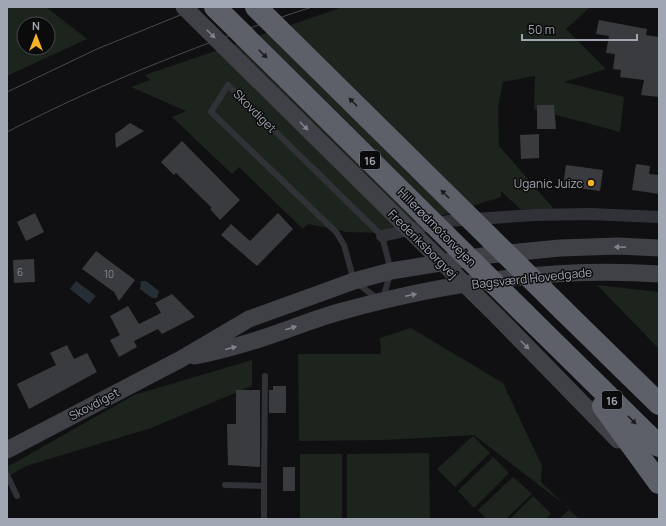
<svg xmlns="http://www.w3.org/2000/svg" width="666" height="526" viewBox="0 0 666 526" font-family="Manrope,sans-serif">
<rect width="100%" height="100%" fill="#101012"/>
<path fill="#1c241d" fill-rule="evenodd" d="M7 7H46L87 39 7 76ZM24 24H48V48H24Z
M343 7H590L566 29 606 69 564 82 624 97 620 132 534 109 535 76 503 82 498 108 499 146 554 209H520L501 191V197L386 233 346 232 308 224 303 229 239 167 232 174 172 117 186 111 131 87 150 80 145 75Z
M597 285 659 292V349Z
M411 328 503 383 542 466 541 482 579 519H559L570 509 474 435 384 440 299 441 298 354H381L380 338Z
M252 360V386L151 428 26 466 7 477V467L134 395Z
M473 436 490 453 455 487 437 469Z
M429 453 430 519H347V454Z
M300 454H342V519H300Z
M493 457 509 473 474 508 458 491Z
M513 477 532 494 506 519H486L478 510Z
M533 496 551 514 546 519H510Z"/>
<path fill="#262e35" d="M76 281 96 296 89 304 70 289Z
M141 281H146L159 291 157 298H152L140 289Z"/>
<path fill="#3a3b3f" d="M599 20 647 29 646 35 659 37V97L641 95 644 80 620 77 621 70 613 69 615 54 606 53 609 36 596 34Z
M537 105H554L556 129H537Z
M130 123 144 131 116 148 115 134Z
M539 134V158L521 159 520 135Z
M182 141 240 200 220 220 210 209 212 208 176 173 174 175 161 162Z
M636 164 650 166 649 174 659 175V194L632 190Z
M566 165 603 170 600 191 563 186Z
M35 213 44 232 26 241 17 222Z
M278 213 293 229 257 266 221 235 231 224 250 241Z
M96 251 135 280 119 301 114 292 82 269Z
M34 259 35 282 14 283 13 260Z
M172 294 195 317 162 334 158 329 134 341 137 347 119 357 110 340 120 335 110 316 128 306 139 324 161 313 155 303Z
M67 345 74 359 87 353 97 372 29 409 17 384 56 365 50 353Z
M273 386H286V413H269V390H273Z
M236 390H260V467L228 465 227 424H236Z
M283 467H295V491H283Z"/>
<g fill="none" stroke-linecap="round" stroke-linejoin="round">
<path stroke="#313237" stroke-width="6" d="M228 85 382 236 391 271 382 302 354 281 344 245 336 232 211 112Z
M7 475 17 496
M225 485 264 486V519
M264 486 265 376"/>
<path stroke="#313237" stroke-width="12" d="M382 236 448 221 533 215 590 214 659 217"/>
<path stroke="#3f4147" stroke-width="17" d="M498 317 618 440
M195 356C209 353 222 350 236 346 271 337 304 322 339 312 443 283 552 267 659 274
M7 450 181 359 249 319 354 281 391 271 489 255 560 248 618 246 659 248"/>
<path stroke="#5d6068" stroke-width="22" d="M563 310 659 404
M524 313 659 446
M603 406 659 483"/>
<path stroke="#484a50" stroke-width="1" d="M7 92 97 49 200 7
M7 132C106 81 207 41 312 7"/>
<path stroke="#3f4147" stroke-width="17" d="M184 7 498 317"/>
<path stroke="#5d6068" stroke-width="22" d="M215 7 524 313
M256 7 563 310"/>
</g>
<defs><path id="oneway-solid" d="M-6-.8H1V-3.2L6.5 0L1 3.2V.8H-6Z"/></defs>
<g fill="#7f838d">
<use href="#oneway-solid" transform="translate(211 34) rotate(45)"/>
<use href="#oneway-solid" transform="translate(304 126) rotate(45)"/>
<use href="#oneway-solid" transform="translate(620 247) rotate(-179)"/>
<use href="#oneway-solid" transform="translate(411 295) rotate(-12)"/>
<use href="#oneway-solid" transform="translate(291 328) rotate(-18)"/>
<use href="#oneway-solid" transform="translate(525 345) rotate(45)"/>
<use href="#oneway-solid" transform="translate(231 348) rotate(-14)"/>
</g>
<g fill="#1b1c1e">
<use href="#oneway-solid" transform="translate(263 54) rotate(45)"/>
<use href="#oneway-solid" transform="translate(353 102) rotate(-135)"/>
<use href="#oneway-solid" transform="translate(445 194) rotate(-135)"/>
<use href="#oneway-solid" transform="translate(632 420) rotate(45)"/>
</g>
<circle fill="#f5b325" stroke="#0b0b0c" stroke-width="1.5" cx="591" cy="183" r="4"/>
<g text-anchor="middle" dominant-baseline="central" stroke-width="3" stroke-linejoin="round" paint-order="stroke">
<g font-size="10" fill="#878b96">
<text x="20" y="272">6</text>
<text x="109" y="274">10</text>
</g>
<g fill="#0b0b0c" stroke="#747881" stroke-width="1">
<rect x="360" y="151" width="20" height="18" rx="3"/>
<rect x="602" y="391" width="20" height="18" rx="3"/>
</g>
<g font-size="11" font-weight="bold" fill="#a1a6b3">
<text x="370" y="160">16</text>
<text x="612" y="400">16</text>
</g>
<g font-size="12" fill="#a1a6b3" stroke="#0b0b0c">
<text transform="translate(255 111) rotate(45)">Skovdiget</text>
<text transform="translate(437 227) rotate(45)">Hillerødmotorvejen</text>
<text transform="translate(423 244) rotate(45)">Frederiksborgvej</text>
<text transform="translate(532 278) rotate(-6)">Bagsværd Hovedgade</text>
<text transform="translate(94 404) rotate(-28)">Skovdiget</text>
</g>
<g font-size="12" fill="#a1a6b3" stroke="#0b0b0c" text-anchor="end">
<text x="583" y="183">Uganic Juizc</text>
</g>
</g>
<rect width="666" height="526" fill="none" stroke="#a1a6b3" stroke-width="16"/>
<g transform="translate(36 36)"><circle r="19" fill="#0b0b0c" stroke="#47494f"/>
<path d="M0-3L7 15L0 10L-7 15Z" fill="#f5b325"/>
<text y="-6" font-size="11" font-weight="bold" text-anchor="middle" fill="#a1a6b3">N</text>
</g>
<path d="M522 34v6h115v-6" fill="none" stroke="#a1a6b3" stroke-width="2"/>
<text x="528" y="34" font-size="12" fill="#a1a6b3" stroke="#0b0b0c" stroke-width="3" paint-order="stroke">50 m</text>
</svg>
